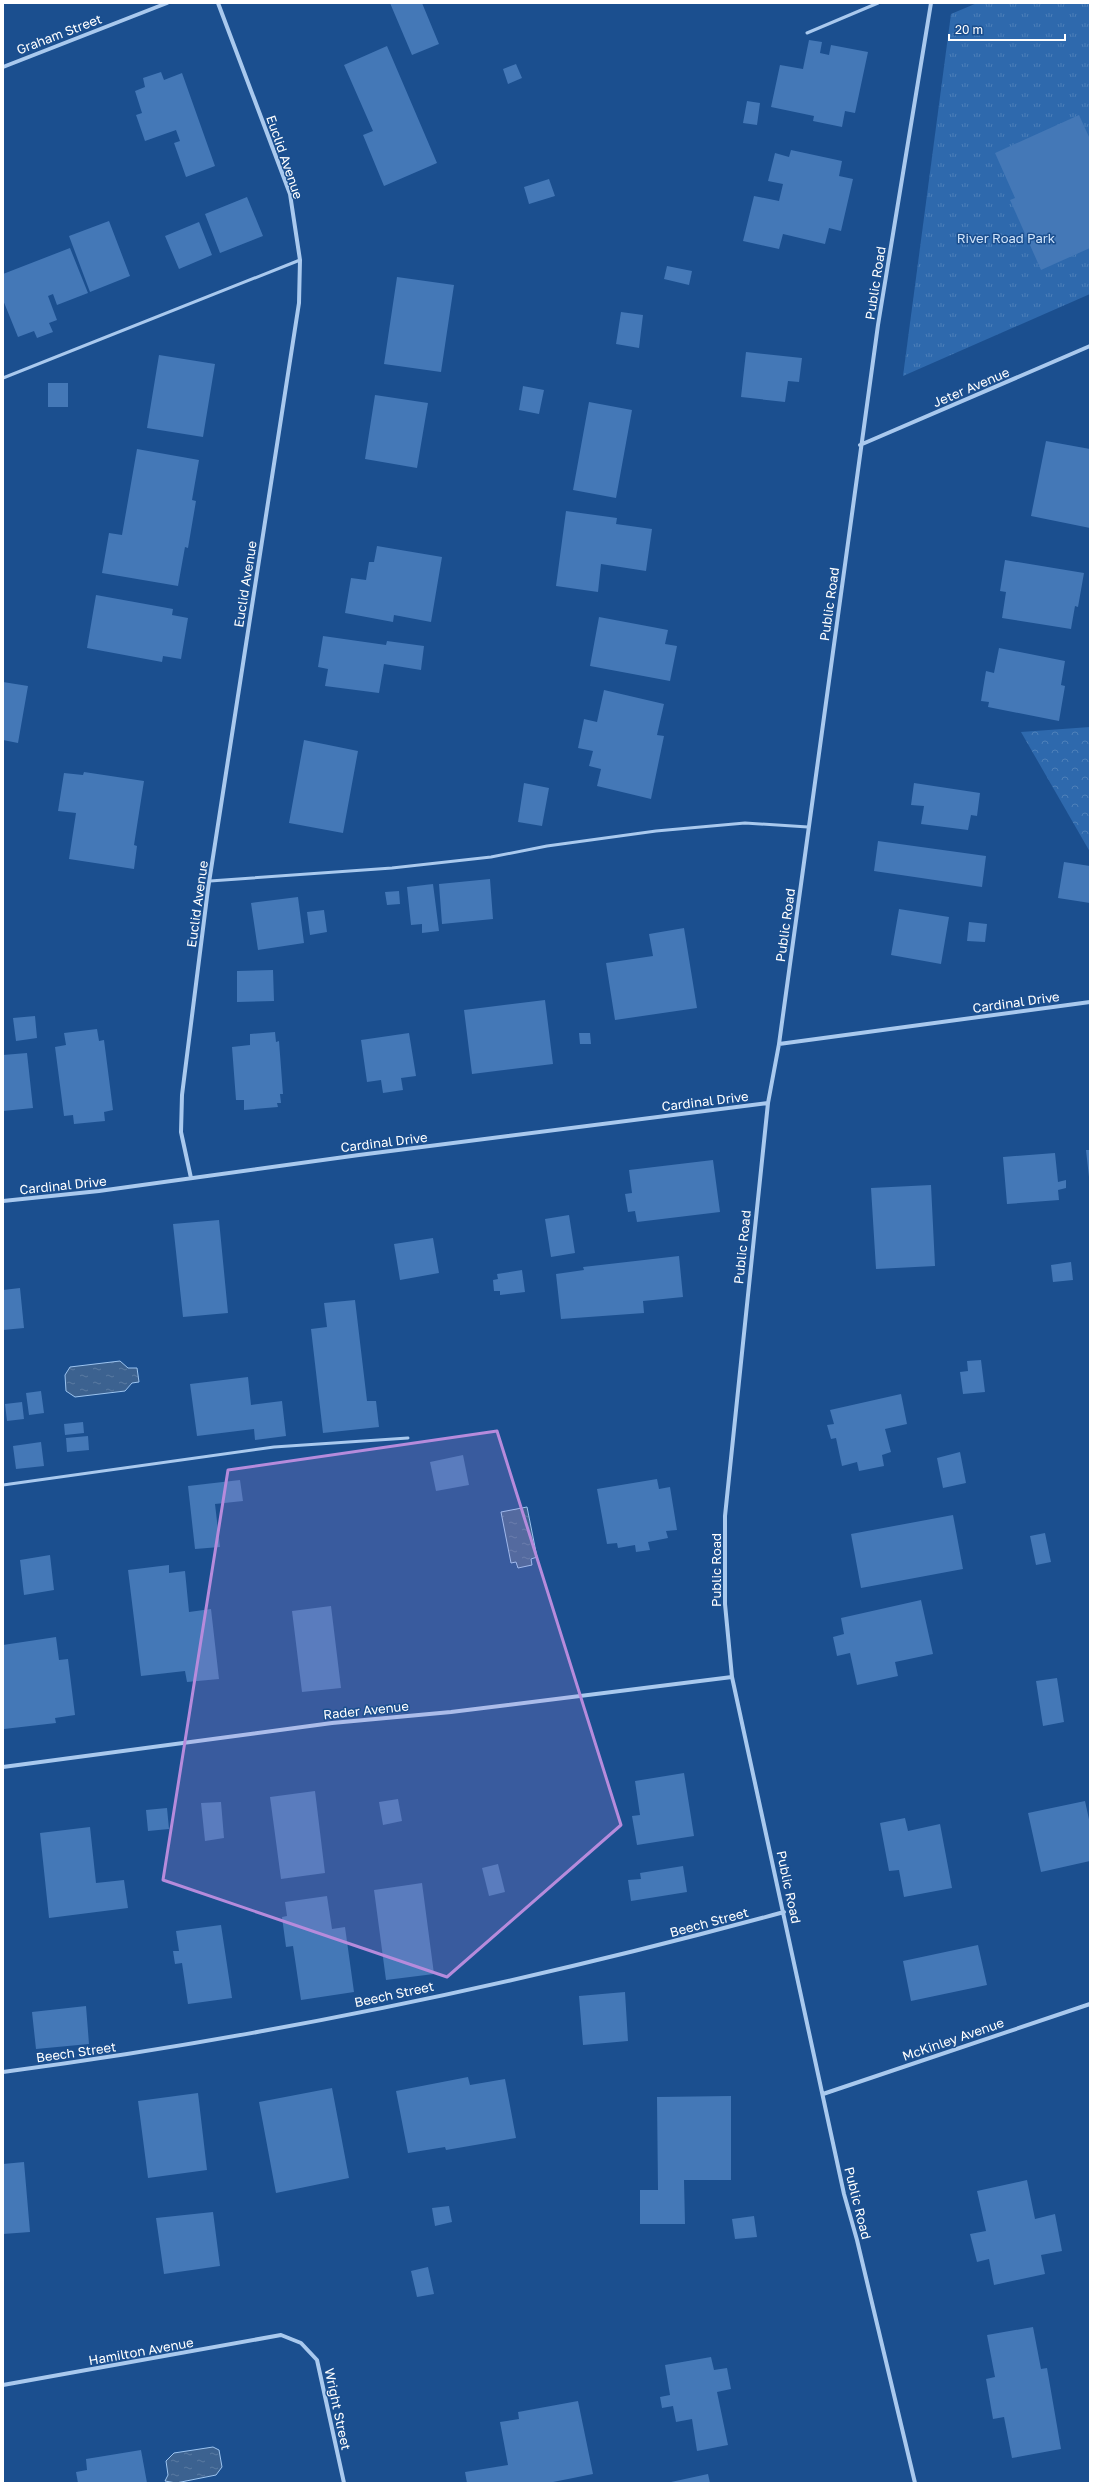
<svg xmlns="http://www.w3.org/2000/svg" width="1093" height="2486" viewBox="0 0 1093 2486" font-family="'Golos Text',sans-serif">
<defs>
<pattern id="forest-crowns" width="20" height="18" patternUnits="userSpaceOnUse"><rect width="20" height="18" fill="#2e69ad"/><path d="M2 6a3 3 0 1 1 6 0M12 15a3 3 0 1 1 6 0" fill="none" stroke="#4d80b9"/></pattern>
<pattern id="park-tufts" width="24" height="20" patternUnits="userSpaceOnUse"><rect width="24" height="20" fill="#2e69ad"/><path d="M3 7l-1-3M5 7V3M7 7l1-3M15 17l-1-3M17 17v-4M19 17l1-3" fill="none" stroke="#4d80b9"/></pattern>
<pattern id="water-ripples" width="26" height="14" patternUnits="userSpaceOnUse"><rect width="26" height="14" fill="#3c6290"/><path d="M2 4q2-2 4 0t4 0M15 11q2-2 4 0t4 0" fill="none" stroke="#597aa1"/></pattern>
</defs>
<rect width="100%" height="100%" fill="#1b4f8f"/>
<path fill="url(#forest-crowns)" d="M1090 727V852L1021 732Z"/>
<path fill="url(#park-tufts)" d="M977 3H1090V294L903 376 951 14Z"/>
<path fill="url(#water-ripples)" stroke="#9cc4f0" d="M120 1361 128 1368H137L139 1382 132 1383 125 1391 75 1397 66 1391 65 1375 70 1367Z
M527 1507 537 1557 531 1559 532 1565 518 1568 516 1562 511 1563 501 1512Z
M213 2447 219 2450 222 2467 216 2475 176 2483 165 2481 168 2475 166 2461 174 2453Z"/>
<path fill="#4478b7" d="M390 3H422L439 44 412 55Z
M809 40 822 42 820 53 829 55 831 45 868 52 855 113 845 111 842 127 813 121 814 116 771 107 780 65 803 69Z
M387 46 437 163 384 186 363 135 373 131 344 65Z
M516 64 522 78 508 84 503 69Z
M161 72 164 80 182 73 215 166 186 177 174 143 180 141 176 130 145 141 136 115 142 113 135 91 145 87 143 78Z
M747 101 760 103 757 125 743 123Z
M1079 115 1090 139V248L1041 270 1010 200 1015 198 995 153Z
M791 150 842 161 839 176 853 179 841 231 829 228 825 244 783 234 779 249 743 241 754 196 779 201 783 184 768 181 775 153 789 157Z
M549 179 555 196 529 204 524 187Z
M247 197 263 236 220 253 205 214Z
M109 221 130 276 90 292 69 236Z
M199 222 212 255 179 269 165 236Z
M70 248 88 293 57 305 53 294 48 296 57 320 49 323 53 332 37 338 34 331 18 337 3 300V274Z
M667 266 692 271 689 285 664 279Z
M397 277 454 285 441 372 384 364Z
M621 312 643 315 639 348 616 344Z
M746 352 802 358 799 382 788 381 785 402 741 397Z
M159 355 215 364 203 437 147 428Z
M48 383H68V407H48Z
M523 386 544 390 539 414 519 410Z
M375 395 428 403 417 468 365 459Z
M589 402 632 410 616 498 573 490Z
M1046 441 1090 449V528L1031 516Z
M137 449 199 460 192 500 196 501 188 548 185 547 178 586 102 573 109 533 122 535Z
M566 511 617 518 616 524 652 529 646 571 601 564 598 592 556 586Z
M377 546 442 557 431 622 394 615 393 622 345 613 351 578 366 580 369 562H374Z
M1005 560 1084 573 1078 607 1075 606 1071 629 1002 618 1006 592 1000 591Z
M96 595 173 609 172 615 188 618 181 659 163 656 162 662 87 648Z
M599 617 668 630 665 644 677 646 670 681 590 666Z
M323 636 386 645 387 641 424 646 421 670 384 664 379 693 325 686 328 669 318 667Z
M999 648 1065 661 1061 685 1065 686 1059 721 988 707 989 702 981 701 986 671 994 673Z
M3 682 28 686 18 743 3 740Z
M604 690 664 704 657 735 664 736 651 799 597 786 601 769 589 766 593 751 578 748 584 719 597 722Z
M304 740 358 751 343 833 289 823Z
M84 772 144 781 134 845 137 846 134 869 69 859 76 813 58 811 64 773 83 775Z
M524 783 549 788 542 826 518 822Z
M914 783 980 793 977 816 971 815 968 830 921 824 924 806 911 805Z
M878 841 986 856 982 887 874 871Z
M1064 862 1090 866V903L1058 898Z
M490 879 493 919 442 924 439 884Z
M433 884 439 931 422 933V924L411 925 407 887Z
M399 891 400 904 387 905 385 892Z
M298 897 304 943 258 950 251 903Z
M899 909 949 917 941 964 891 955Z
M324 910 327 932 310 935 307 912Z
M969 922 987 924 985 942 967 941Z
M684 928 697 1008 615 1020 606 963 653 956 649 934Z
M273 970 274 1001 237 1002V971Z
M545 1000 553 1064 472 1074 464 1010Z
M35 1016 37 1038 16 1041 13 1018Z
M97 1029 99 1041 104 1040 113 1110 104 1112 105 1121 74 1124 73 1115 64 1116 55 1047 66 1045 64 1033Z
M275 1032 276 1042 279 1041 283 1094H280L281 1103H277L278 1107 244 1110V1100H236L232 1047 250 1045V1034Z
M409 1033 416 1076 401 1078 403 1090 383 1093 381 1080 367 1082 361 1040Z
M579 1033H590L591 1044H580Z
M27 1053 33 1108 3 1111V1055Z
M1086 1150H1090V1177H1089Z
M1055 1153 1058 1182 1066 1180V1188L1058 1190 1059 1200 1007 1204 1003 1157Z
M713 1160 720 1212 637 1222 635 1211 628 1212 625 1194 632 1193 629 1170Z
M931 1185 935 1266 876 1269 871 1188Z
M569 1215 575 1253 551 1257 545 1219Z
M219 1220 228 1313 183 1317 173 1224Z
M433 1238 439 1273 400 1280 394 1244Z
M679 1256 683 1297 643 1301 644 1313 561 1319 556 1274 584 1270 583 1267Z
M1071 1262 1073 1280 1053 1282 1051 1265Z
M522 1270 525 1292 500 1295V1291H494L493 1280 498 1279 497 1274Z
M20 1288 24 1328 3 1330V1290Z
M355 1300 367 1401H376L379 1427 323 1433 311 1329 327 1327 324 1303Z
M981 1360 985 1392 963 1394 960 1372 968 1371 967 1361Z
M248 1377 251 1405 282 1401 286 1436 255 1440 254 1429 197 1436 190 1384Z
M41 1391 44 1413 29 1415 26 1393Z
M901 1394 907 1424 885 1429 891 1452 882 1455 884 1466 859 1471 857 1462 842 1466 836 1438 831 1439 827 1425 834 1424 830 1410Z
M22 1402 24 1419 7 1421 5 1404Z
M83 1422 84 1433 65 1435 64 1424Z
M88 1436 89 1450 67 1452 66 1438Z
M41 1442 44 1466 16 1469 13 1446Z
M960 1452 966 1483 943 1488 937 1458Z
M463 1455 469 1485 436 1491 430 1462Z
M657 1479 659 1489 670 1487 677 1530 666 1531 668 1538 648 1542 650 1550 636 1552 635 1545 618 1548 617 1543 607 1544 597 1489Z
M240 1480 243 1501 215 1504 220 1547 195 1549 188 1486Z
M953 1515 963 1569 861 1588 851 1534Z
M1045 1533 1051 1562 1036 1565 1030 1536Z
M50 1555 54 1590 24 1595 20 1560Z
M169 1565V1573L185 1571 189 1612 211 1609 219 1679 187 1682 185 1671 141 1676 128 1570Z
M921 1600 933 1654 895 1662 898 1676 857 1685 850 1653 837 1656 833 1637 844 1634 841 1618Z
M331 1606 341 1688 302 1692 292 1611Z
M56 1637 59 1660 68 1659 75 1715 55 1718 56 1723 4 1729 3 1645Z
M1057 1678 1064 1722 1043 1726 1036 1681Z
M684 1773 694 1836 637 1845 632 1816 640 1815 635 1781Z
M315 1791 325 1873 281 1879 270 1797Z
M398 1799 402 1821 383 1825 379 1802Z
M1085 1801 1090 1824V1861L1041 1872 1028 1813Z
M221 1802 224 1838 205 1841 201 1803Z
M167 1808 169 1829 148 1831 146 1810Z
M905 1818 908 1831 940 1824 952 1888 904 1897 899 1870 889 1871 880 1823Z
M90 1827 96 1883 124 1880 128 1908 49 1918 40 1833Z
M498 1864 505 1892 489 1896 482 1868Z
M683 1866 687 1892 631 1901 628 1880 641 1879 640 1873Z
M422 1883 434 1974 386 1980 374 1890Z
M327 1896 332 1929 345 1927 354 1992 301 2000 293 1946 286 1947 282 1917 287 1916 285 1902Z
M221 1925 232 1998 188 2004 182 1963 175 1964 173 1951H179L176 1931Z
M978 1945 987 1985 911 2001 903 1961Z
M625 1992 628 2041 583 2045 579 1996Z
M86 2006 89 2044 36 2049 32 2012Z
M468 2077 470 2085 505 2079 516 2138 446 2150 445 2147 408 2153 396 2091Z
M332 2088 349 2178 276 2193 259 2102Z
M198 2093 207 2170 148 2178 138 2101Z
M731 2096V2180H684L685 2224H640V2190H658L657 2097Z
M24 2162 30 2232 3 2234V2164Z
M1027 2180 1035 2219 1055 2214 1062 2251 1041 2255 1045 2274 994 2285 989 2259 977 2262 970 2234 986 2231 977 2191Z
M449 2206 452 2222 435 2226 432 2208Z
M213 2212 220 2266 164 2274 156 2218Z
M754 2216 757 2237 735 2239 732 2219Z
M428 2267 434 2294 417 2297 411 2271Z
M1033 2327 1041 2369 1047 2368 1061 2449 1012 2458 1004 2417 993 2419 986 2379 995 2377 987 2335Z
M711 2357 714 2370 727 2368 731 2389 717 2392 728 2445 697 2451 692 2419 676 2422 673 2406 662 2408 660 2397 670 2395 665 2365Z
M578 2401 593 2474 548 2483H467L465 2472 508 2465 500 2422 519 2419 518 2412Z
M141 2450 147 2483H78L76 2472 87 2470 86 2459Z
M708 2474 710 2483H671V2482Z"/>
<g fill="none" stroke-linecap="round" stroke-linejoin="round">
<path stroke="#a9c9ee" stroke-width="3" d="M807 33 878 3
M3 378 300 260
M210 881 392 868 491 857 547 846 656 831 745 823 808 827
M3 1485 274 1447 408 1438"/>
<path stroke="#a9c9ee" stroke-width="4" d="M3 67 167 3
M860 445 1090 346
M779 1044 1090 1002
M191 1178 181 1132 182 1095 208 889 299 303 300 260 290 194 218 3
M3 1201 99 1191 359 1155 768 1103
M3 1767 332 1723 451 1712 732 1677
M3 2072C266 2037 528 1982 784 1912
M823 2094 1090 2004
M3 2385 281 2335 301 2343 317 2360 344 2483
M915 2483 857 2240 844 2194 732 1677 725 1604V1516L768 1103 779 1044 878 325 931 3"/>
</g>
<path fill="#b68bdc" fill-opacity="0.2" stroke="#b68bdc" stroke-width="3" stroke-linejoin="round" d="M497 1431 621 1825 447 1977 163 1880 228 1470Z"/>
<g text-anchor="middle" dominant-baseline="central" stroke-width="3" stroke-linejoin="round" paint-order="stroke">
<g font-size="13" fill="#fff" stroke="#1b4f8f">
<text transform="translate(59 34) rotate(-21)">Graham Street</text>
<text transform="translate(285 157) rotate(71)">Euclid Avenue</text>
<text transform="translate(875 283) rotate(-81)">Public Road</text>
<text transform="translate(971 387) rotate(-23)">Jeter Avenue</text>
<text transform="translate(245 584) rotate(-81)">Euclid Avenue</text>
<text transform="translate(829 604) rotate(-82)">Public Road</text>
<text transform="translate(197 904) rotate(-82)">Euclid Avenue</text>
<text transform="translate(785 925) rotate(-82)">Public Road</text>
<text transform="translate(1016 1002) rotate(-8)">Cardinal Drive</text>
<text transform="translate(705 1101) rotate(-7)">Cardinal Drive</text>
<text transform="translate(384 1142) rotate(-7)">Cardinal Drive</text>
<text transform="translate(63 1185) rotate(-6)">Cardinal Drive</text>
<text transform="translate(742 1247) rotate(-84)">Public Road</text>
<text transform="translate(716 1570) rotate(-90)">Public Road</text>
<text transform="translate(366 1710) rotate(-6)">Rader Avenue</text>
<text transform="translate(789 1887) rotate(78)">Public Road</text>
<text transform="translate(709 1922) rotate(-15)">Beech Street</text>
<text transform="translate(394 1994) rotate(-12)">Beech Street</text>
<text transform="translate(953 2039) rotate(-19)">McKinley Avenue</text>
<text transform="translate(76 2052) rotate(-8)">Beech Street</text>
<text transform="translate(858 2203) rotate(76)">Public Road</text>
<text transform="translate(141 2351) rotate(-10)">Hamilton Avenue</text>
<text transform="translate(338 2409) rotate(78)">Wright Street</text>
</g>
<g font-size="13" fill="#cfe3fa" stroke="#1b4f8f">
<text x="1006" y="238">River Road Park</text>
</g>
</g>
<rect width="1093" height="2486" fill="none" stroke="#ffffff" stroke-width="8"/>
<path d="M949 34v6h116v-6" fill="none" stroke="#ffffff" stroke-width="2"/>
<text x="955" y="34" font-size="12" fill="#ffffff" stroke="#1b4f8f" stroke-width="3" paint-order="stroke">20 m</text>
</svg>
